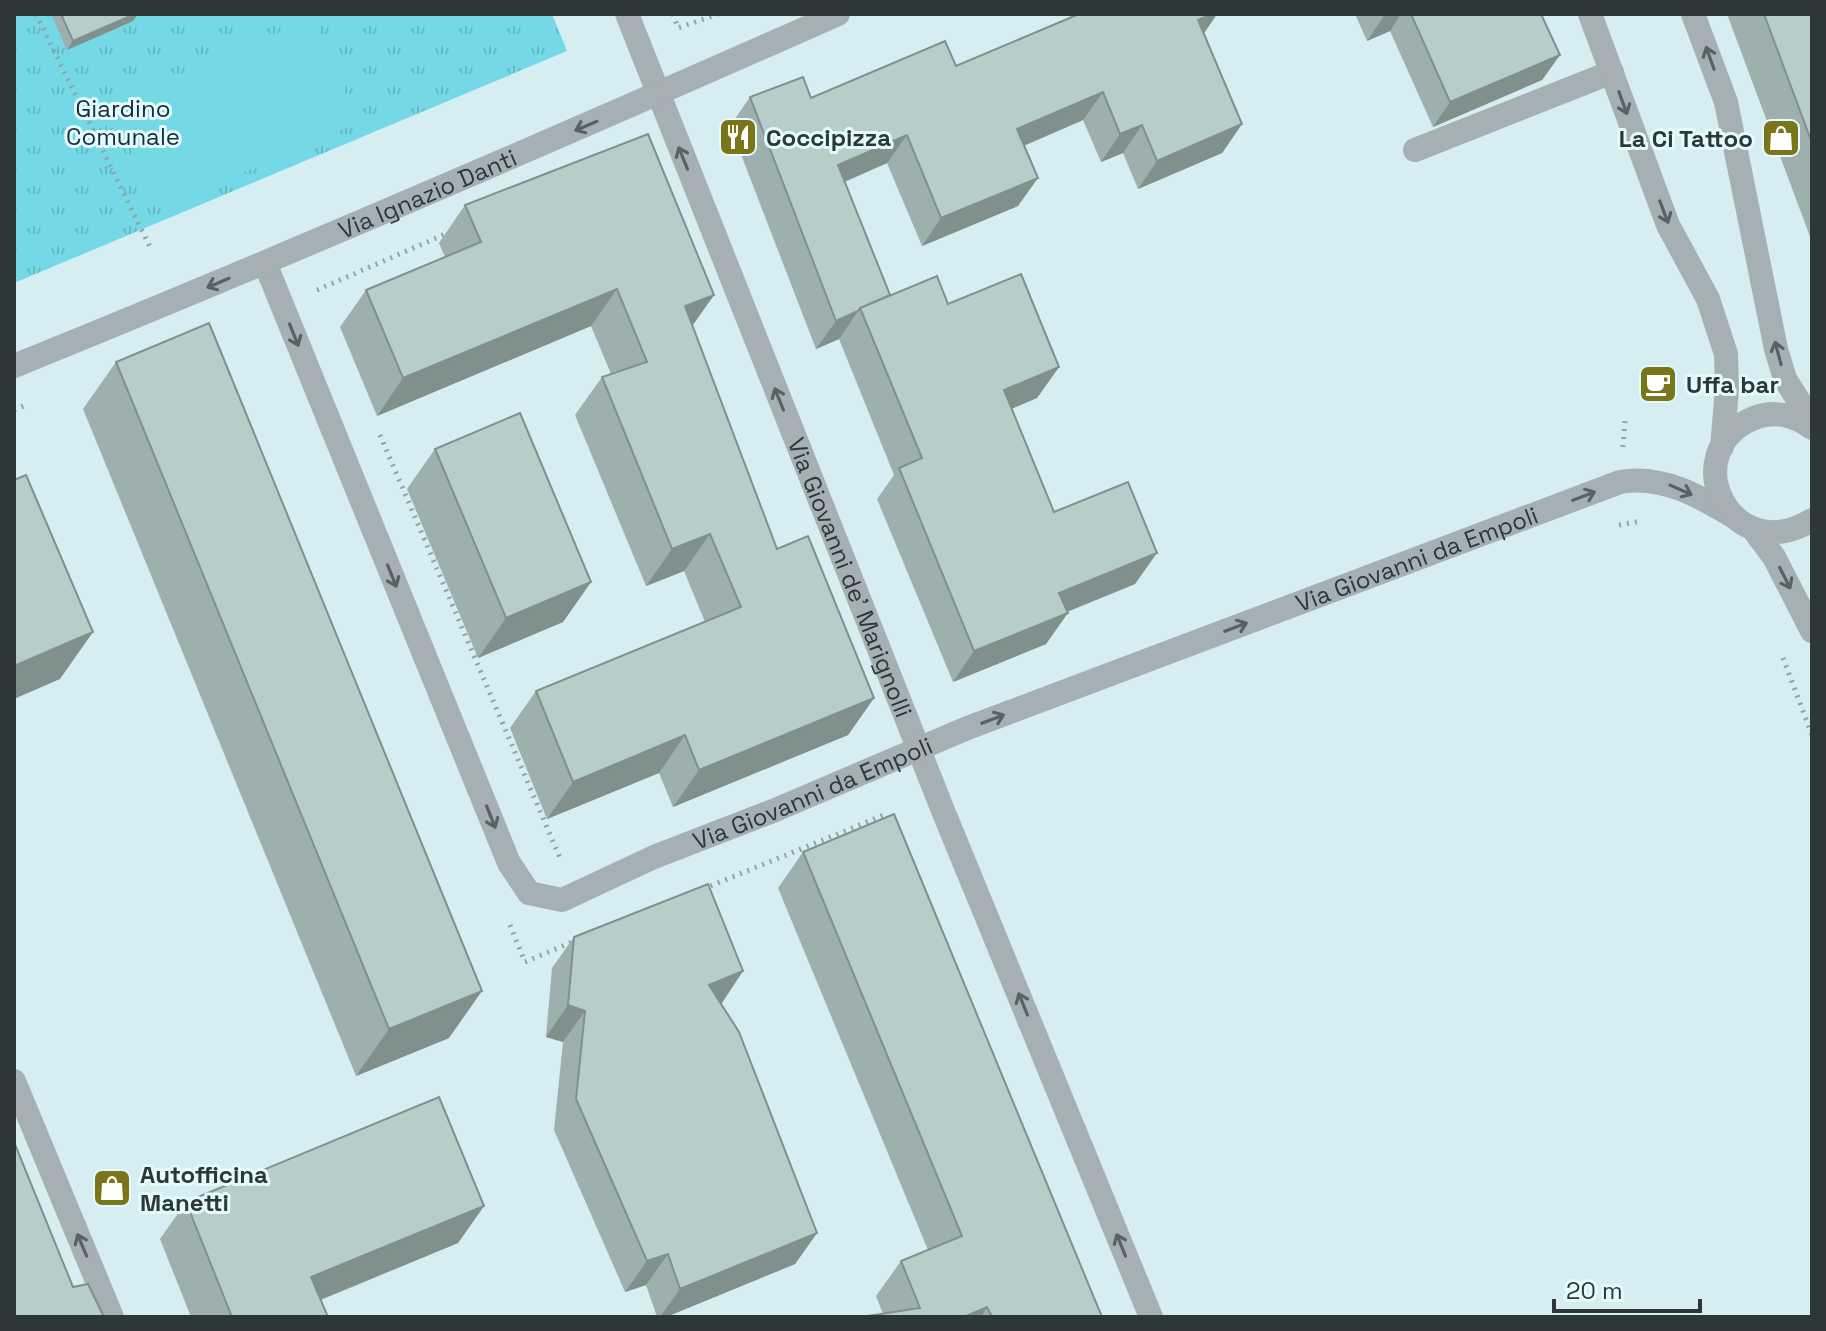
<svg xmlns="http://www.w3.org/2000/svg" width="1826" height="1331" viewBox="0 0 1826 1331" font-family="'Space Grotesk',sans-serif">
<defs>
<pattern id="park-tufts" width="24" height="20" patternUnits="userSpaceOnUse" patternTransform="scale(2)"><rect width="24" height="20" fill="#74d8e7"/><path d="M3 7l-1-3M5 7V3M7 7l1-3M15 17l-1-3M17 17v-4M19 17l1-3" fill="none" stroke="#65bac7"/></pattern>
</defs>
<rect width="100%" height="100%" fill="#d6eef1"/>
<path fill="url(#park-tufts)" d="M14 14H552L567 51 14 283Z"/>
<path fill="#74d8e7" d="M314 18 358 123 157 209 112 103Z"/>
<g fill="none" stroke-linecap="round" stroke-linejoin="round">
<path stroke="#91a3a5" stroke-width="5" stroke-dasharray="2 6" stroke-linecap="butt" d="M36 14 151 249
M673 14 678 28 718 14
M317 290 450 232
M14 410 28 404
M380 435 560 858 562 857
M1623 447 1625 421
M1619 525 1641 521
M1783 658 1812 735
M703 889 884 815
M510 925 525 962 572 942"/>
<path stroke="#a6afb3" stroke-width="24" d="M1415 150 1612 72"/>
<g stroke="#a6afb3" stroke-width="24">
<path id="s1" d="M627 14 944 813 1151 1317"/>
<path id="s2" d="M265 263 509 863 529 893 562 900 654 857 773 811 965 729 1620 482C1662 474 1701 497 1736 518"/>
<path id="s3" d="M14 366C291 254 565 135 838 14"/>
</g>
<path stroke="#a6afb3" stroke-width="24" d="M1590 14 1668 225 1708 299 1726 354 1727 389 1722 447
M1693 14 1726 102 1776 349 1785 379 1812 422
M1812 428C1795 415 1774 410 1754 418 1674 451 1730 570 1812 520
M1753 529 1774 557 1812 631
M14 1081 112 1317"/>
</g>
<path fill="#9db0ae" d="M51 14H138L133 21 67 50Z
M1217 14 1204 33 1242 124 1222 153 1138 189 1123 153 1101 162 1083 120 1024 146 1018 206 922 246 887 163 845 182 890 295 948 304 1059 367 1037 398 1011 409 1054 512 1135 584 1067 612 1046 644 953 682 877 499 894 475 839 339 816 349 730 126 750 97 811 98 956 66Z
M1355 14H1541L1560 55 1542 80 1433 127 1390 31 1367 41Z
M1727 14H1812V242Z
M465 205 714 295 692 325 777 549 874 698 848 735 673 807 659 773 547 819 510 728 536 691 705 622 684 571 646 586 575 415 602 377 611 374 591 326 377 416 340 327 366 290 445 257 439 243Z
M116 362 449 1038 356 1076 83 409Z
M435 449 591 582 563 622 478 658 407 489Z
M803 852 1102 1317H861L883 1314 876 1296 901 1261 928 1250 778 888Z
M574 937 743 971 720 1003 817 1233 795 1264 666 1317H657L646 1285 625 1292 554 1130 563 1042 546 1037 552 968Z
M186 1202 484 1206 458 1243 321 1300 328 1317H191L160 1239Z"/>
<path fill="#7f908d" d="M135 14H138L133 21 67 50 73 41Z
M1212 14H1217L1200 39 1198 20Z
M1389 14H1401L1390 31 1367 41 1384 16Z
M1560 55 1542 80 1433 127 1450 102Z
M1103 92 1083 120 997 157 1017 129Z
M1242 124 1222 153 1138 189 1157 161Z
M1142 125 1123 153 1101 162 1120 134Z
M907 135 887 163 818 193 838 165Z
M1038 178 1018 206 922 246 941 218Z
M617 289 591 326 377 416 403 378Z
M714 295 688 332 685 306Z
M858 311 839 339 816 349 836 321Z
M1059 367 1037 398 982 421 1004 390Z
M710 534 684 571 646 586 672 549Z
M1157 553 1135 584 1037 624 1059 593Z
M591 582 563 622 478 658 506 618Z
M1068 613 1046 644 953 682 974 651Z
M93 632 60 679 14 699V666Z
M874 698 848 735 673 807 699 770Z
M685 735 659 773 547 819 573 782Z
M743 971 722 1003 687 1016 709 985Z
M482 991 449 1038 356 1076 389 1029Z
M568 1005 585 1011 563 1042 546 1037Z
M484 1206 458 1243 285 1314 311 1277Z
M817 1233 795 1264 666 1317H660L680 1289Z
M668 1254 646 1285 625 1292 647 1261Z
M987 1307 981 1317H964Z"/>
<path fill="#b6cdca" stroke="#7f908d" stroke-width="2" d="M61 14H135L73 41Z
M1079 14H1212L1198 20 1242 124 1157 161 1142 125 1120 134 1103 92 1017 129 1038 178 941 218 907 135 838 165 890 295 860 308 858 311 836 321 750 97 803 77 811 98 945 41 956 66Z
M1411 14H1541L1560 55 1450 102Z
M1764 14H1812V143Z
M648 134 714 295 685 306 777 549 808 536 874 698 699 770 685 735 573 782 536 691 741 607 710 534 672 549 602 377 647 362 617 289 403 378 366 290 481 242 465 205Z
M1021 274 1059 367 1004 390 1054 512 1128 482 1157 553 1059 593 1068 613 974 651 899 468 922 458 860 308 937 276 948 304Z
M209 323 482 991 389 1029 116 362Z
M520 413 591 582 506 618 435 449Z
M26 475 93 632 14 666V480Z
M894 814 1102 1317H992L987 1307 964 1317H861L920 1308 901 1261 962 1236 803 852Z
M708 884 743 971 709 985 739 1032 817 1233 680 1289 668 1254 647 1261 576 1099 585 1011 568 1005 574 937Z
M439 1097 484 1206 311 1277 328 1317H232L186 1202Z
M14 1142 73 1287 88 1284 104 1317H14Z"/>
<defs><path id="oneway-shaft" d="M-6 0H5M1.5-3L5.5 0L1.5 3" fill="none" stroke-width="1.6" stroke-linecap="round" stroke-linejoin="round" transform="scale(2)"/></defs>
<g stroke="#586163">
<use href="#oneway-shaft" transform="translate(1710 58) rotate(-110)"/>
<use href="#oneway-shaft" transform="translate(1623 103) rotate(70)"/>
<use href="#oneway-shaft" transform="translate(586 126) rotate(157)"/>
<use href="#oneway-shaft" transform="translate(683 158) rotate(-112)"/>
<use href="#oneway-shaft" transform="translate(1664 212) rotate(69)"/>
<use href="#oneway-shaft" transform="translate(218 283) rotate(157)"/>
<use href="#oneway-shaft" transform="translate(294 335) rotate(68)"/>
<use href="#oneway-shaft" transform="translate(1778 353) rotate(-105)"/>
<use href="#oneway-shaft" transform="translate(779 399) rotate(-112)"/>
<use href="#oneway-shaft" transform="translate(1681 490) rotate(24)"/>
<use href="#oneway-shaft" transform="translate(1584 496) rotate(-21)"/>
<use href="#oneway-shaft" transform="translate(392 576) rotate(68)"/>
<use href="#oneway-shaft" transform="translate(1785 578) rotate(63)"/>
<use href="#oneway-shaft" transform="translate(1236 627) rotate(-21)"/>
<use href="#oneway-shaft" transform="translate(993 719) rotate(-21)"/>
<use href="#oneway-shaft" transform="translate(491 817) rotate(68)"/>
<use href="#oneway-shaft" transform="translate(1023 1004) rotate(-112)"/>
<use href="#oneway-shaft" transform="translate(82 1245) rotate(-113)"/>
<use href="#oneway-shaft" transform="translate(1121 1245) rotate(-112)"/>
</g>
<defs>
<g id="restaurant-square" transform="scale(2)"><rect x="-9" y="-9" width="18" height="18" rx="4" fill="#7b7519" stroke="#e3fbff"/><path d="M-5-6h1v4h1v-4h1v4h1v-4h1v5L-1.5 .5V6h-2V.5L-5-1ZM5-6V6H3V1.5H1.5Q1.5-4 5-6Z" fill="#fff"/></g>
<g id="shop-square" transform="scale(2)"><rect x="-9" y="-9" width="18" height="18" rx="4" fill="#7b7519" stroke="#e3fbff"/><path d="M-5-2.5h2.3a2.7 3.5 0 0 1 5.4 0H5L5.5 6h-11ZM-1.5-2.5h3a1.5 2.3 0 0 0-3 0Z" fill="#fff"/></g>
<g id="cafe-square" transform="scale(2)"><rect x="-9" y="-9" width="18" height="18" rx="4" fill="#7b7519" stroke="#e3fbff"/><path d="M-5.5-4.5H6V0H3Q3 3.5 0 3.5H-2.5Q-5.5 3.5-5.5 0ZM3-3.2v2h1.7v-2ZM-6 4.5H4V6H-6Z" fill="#fff"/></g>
</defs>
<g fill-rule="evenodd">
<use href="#restaurant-square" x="738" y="137"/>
<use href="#shop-square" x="1781" y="138"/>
<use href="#cafe-square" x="1658" y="384"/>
<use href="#shop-square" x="112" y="1188"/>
</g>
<g text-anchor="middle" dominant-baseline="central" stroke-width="6" stroke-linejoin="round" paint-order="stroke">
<g font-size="24" fill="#192e31" stroke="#e3fbff">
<text x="123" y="108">Giardino<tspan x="123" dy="28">Comunale</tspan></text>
</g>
<g font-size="24" font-weight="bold" fill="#2e3738" stroke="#e3fbff" text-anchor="start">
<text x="766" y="137">Coccipizza</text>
<text x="1753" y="138" text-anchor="end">La Ci Tattoo</text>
<text x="1686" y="384">Uffa bar</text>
<text x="140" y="1174">Autofficina<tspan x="140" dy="28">Manetti</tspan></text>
</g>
<g font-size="24" fill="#2e3738" stroke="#e3fbff">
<text stroke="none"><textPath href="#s3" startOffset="448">Via Ignazio Danti</textPath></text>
<text stroke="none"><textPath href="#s2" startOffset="1638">Via Giovanni da Empoli</textPath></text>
<text stroke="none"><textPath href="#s1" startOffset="606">Via Giovanni de' Marignolli</textPath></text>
<text stroke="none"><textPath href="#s2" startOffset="990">Via Giovanni da Empoli</textPath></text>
</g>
</g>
<rect width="1826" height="1331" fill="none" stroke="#2e3738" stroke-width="32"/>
<path d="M1554 1299v12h146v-12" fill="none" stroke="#2e3738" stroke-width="4"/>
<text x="1566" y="1299" font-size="24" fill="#2e3738" stroke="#e3fbff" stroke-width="6" paint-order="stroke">20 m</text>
</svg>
